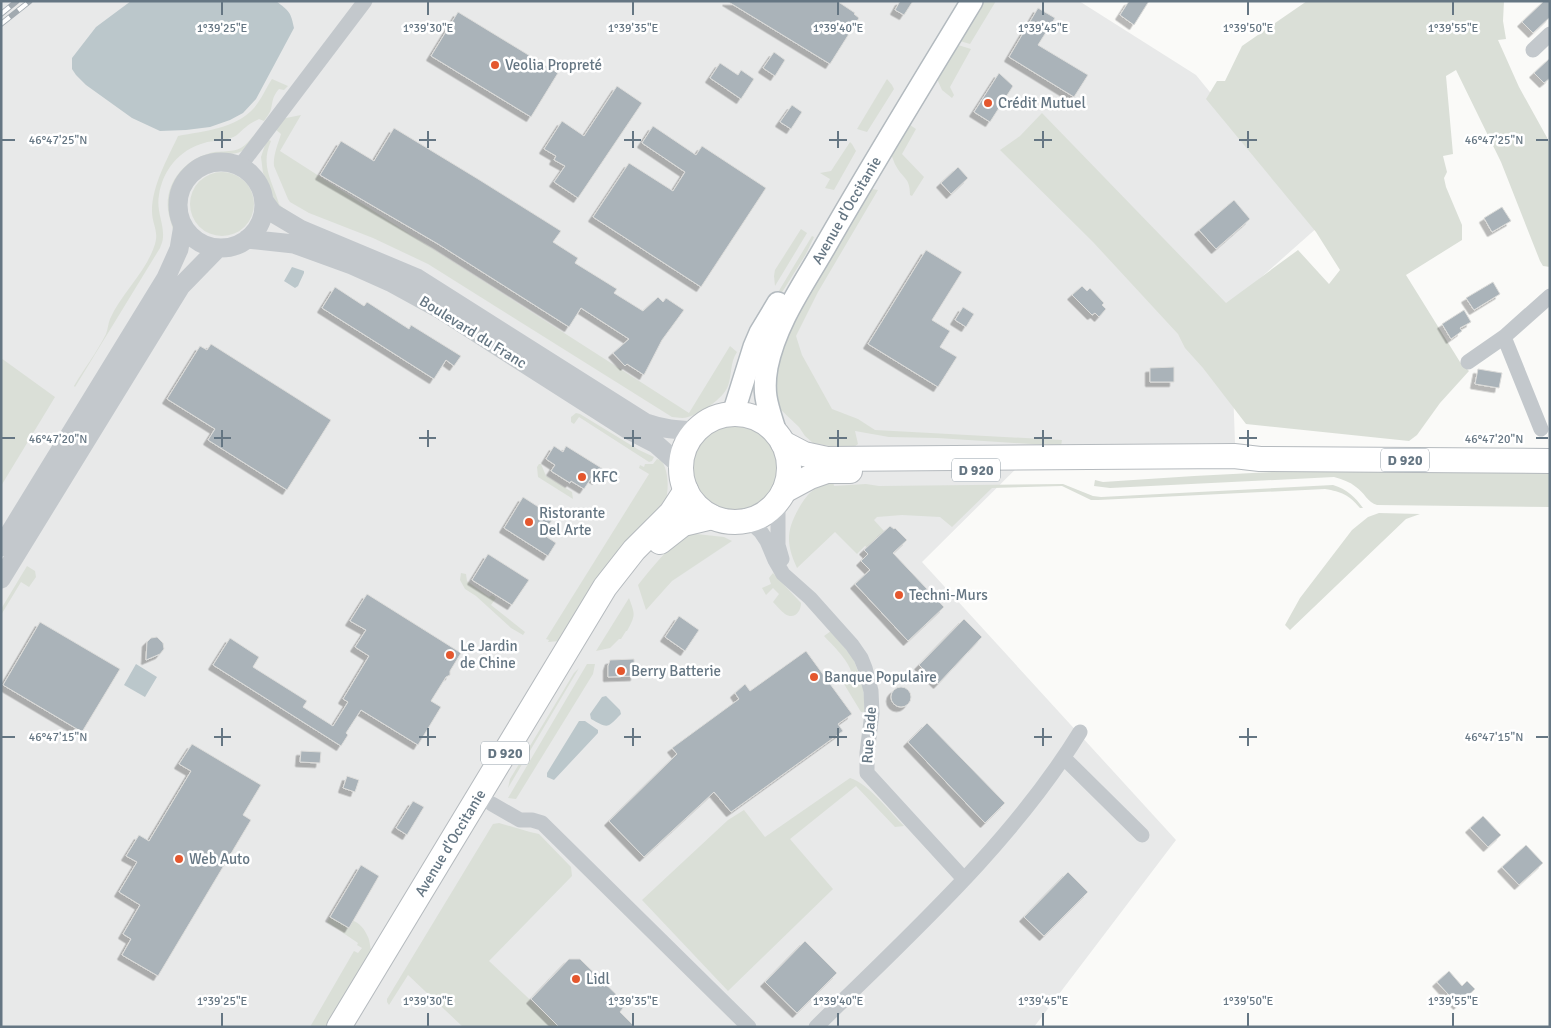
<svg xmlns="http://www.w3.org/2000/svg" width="1551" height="1028" viewBox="0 0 1551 1028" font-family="Signika,sans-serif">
<defs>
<filter id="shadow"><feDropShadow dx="-4.5" dy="4.5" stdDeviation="0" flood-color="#0004"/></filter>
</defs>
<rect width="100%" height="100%" fill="#fafaf8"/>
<path fill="#e8e9e9" d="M1 1H1079L1196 75 1319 226 1230 305 1235 443 1039 446 922 562 1176 840 1034 1027H1Z"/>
<path fill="#dadfd7" d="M984 1H996L970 44 960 41Z
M1307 1H1504L1503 21 1506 39 1498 40 1519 87 1550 143V267L1543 266 1540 261 1501 162 1456 70 1446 76 1453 154 1443 156 1447 172 1444 178 1446 187 1462 225V240L1406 275 1460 362 1469 371 1440 403 1417 435 1409 441 1246 424 1203 368 1185 348 1178 334 1093 242 1000 150 1020 136 1042 113 1226 303 1298 250 1329 284 1340 270 1316 232 1206 99 1217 81H1225L1242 46Z
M958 45 971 49 950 87 954 95 952 98 942 90 937 79Z
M272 79 288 86 284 90 279 89C272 97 273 101 271 109 270 113 266 118 264 121L259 119C255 121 249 124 246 127 240 131 238 136 231 138 222 141 213 140 204 143 179 150 163 170 159 195 156 211 164 223 163 237 163 241 161 245 160 248L75 387 74 386C84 369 97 352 106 334 108 329 108 324 110 319 121 294 147 271 155 244 159 231 152 224 152 211 152 185 168 158 178 136 204 131 235 129 254 108 261 100 266 88 272 79Z
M887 79 892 85 894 89 867 132 857 129Z
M301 115 280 151 689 413 730 346 737 352C730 362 732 375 728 386 723 399 700 414 688 417 682 419 677 417 672 417L428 264 373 238 309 213 290 202 288 199 274 166C273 155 278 144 281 134L275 129 281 119Z
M910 125 916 129 902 154 924 177 912 196 910 195C910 177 903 179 896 166 894 163 893 158 891 155Z
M256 133C253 138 249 145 245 149 237 156 225 153 215 154 194 158 176 174 172 194 169 208 175 219 174 233 172 225 169 218 168 210 165 183 184 160 210 153 216 151 222 152 229 151 242 151 248 142 256 133Z
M267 139 271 141C260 166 272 180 279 204L282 207 299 218 288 217 273 200 268 183 263 173 261 157Z
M850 142 852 144 856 151 834 190 825 188 830 179 820 173 831 171Z
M190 204a32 32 0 1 1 64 0a32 32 0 1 1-64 0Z
M872 189 878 190 818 292 796 336 802 355 832 409 858 419 875 430 1062 440 1061 446 938 438 889 437 855 431 858 444 851 449 830 452V446L813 443 805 436 799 427 780 409 773 392 775 377 785 341 799 311Z
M801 229 807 233 775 286 774 276 775 270Z
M812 236 814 237 806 254 776 302 777 294Z
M1 358 55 397 1 486Z
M576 413 580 414 639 450 654 457 652 461 649 462 579 417 574 424 571 422V417Z
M691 469a45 45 0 1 1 90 0a45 45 0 1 1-90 0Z
M657 459 662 461C669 473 669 490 665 503L560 641 548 642 549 640 546 639 649 474 639 468 640 465 644 467 645 464H653Z
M539 464H541L546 476 572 492 573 499 538 477 537 467Z
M1350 468 1550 469V507L1377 505C1368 503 1364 492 1356 487 1350 482 1342 479 1334 477L1110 488 1094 486 1095 480 1103 482 1194 476Z
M833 481 834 486 866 484 879 486 1063 484 1093 496 1101 497 1333 485C1347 489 1355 497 1363 508H1360C1348 494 1342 492 1325 489L1098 500H1091L1062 486 992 488 952 527 940 517 902 515 877 517 874 520 884 531 867 547 865 546 857 554 835 532 797 568C786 544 786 531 799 508 803 501 808 493 815 489 820 486 827 484 833 481Z
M1379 513 1420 514 1406 519 1290 630 1285 625 1300 598 1352 530 1368 517Z
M687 533 724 537 732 541 672 581 646 610 638 585C653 566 668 548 687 533Z
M27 566 35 571 36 577 29 587 21 582 1 615V609Z
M461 573 466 574 467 581 489 597 492 595 496 598 491 605 525 632 523 635 511 628 476 596 465 589 460 580Z
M773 573 801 603C801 612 794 620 785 614 781 611 777 606 773 602L779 594 773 588 766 595 762 588 771 584 769 578Z
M629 598C635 614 636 615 627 631H626L621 639H619L610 648 596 651Z
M831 631 853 658 863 685 865 712H861L844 684 854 681C851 662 836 649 824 636Z
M587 664H595L593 674 516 799 508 798Z
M579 668 508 788 510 779 574 673Z
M850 778C868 783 891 813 904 826L895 827 856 786 790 839 833 889 728 991 642 900 728 820 744 810 765 837Z
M499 823 530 832 539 834 571 867 572 876 489 961 559 1027H463L408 975 389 1005 387 1002V999L493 824Z
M330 917C348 919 360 918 368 937 370 941 370 948 372 953L328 1027H310L354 951 358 953 362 948 357 945 358 943 327 922Z"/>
<path fill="#bbc7cb" d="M131 1H276C289 11 291 12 294 28L256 99 243 113 230 120 210 127 186 130 160 131 132 118 86 85 76 75 72 69V58L96 27Z
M292 267 304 271V273L298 286 295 288 284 281Z
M136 664 157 677 145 697 124 685Z
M606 696 620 710 621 714C607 728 609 729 591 719L590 714 602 697Z
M579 721H585L598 730V733L554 780 547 777V773Z"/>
<path fill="#aab3b9" stroke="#dcdcda" filter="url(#shadow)" d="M727 1H837L855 13 854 14 859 18 830 64Z
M900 1H913L904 15 895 10Z
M1129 1H1149L1134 25 1120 15Z
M1544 1H1550V17L1533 33 1522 22Z
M1038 8 1055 18 1038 45 1088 75 1074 97 1009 57Z
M458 12 558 73 531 117 431 56Z
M774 52 785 60 775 76 763 68Z
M1550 58V78L1544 83 1534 73Z
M720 63 738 75 741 70 754 79 741 99 710 78Z
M999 73 1013 86 990 122 974 112Z
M617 86 642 103 578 198 554 182 565 166 554 160 556 156 544 149 562 121 584 136Z
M792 105 802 112 791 129 780 122Z
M653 126 696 155 702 146 766 188 701 287 593 217 629 163 673 191 685 172 642 143Z
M394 128 478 179 561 231 553 242 578 258 575 263 617 289 614 293 643 311 658 297 663 302 666 298 684 310 662 340 644 375 627 364 625 366 613 353 629 339 581 308 569 327 438 244 320 175 341 141 374 161Z
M958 167 968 178 951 194 941 183Z
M1234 200 1250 219 1216 249 1199 230Z
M1502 207 1511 221 1492 232 1484 218Z
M926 250 962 272 932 320 950 331 940 347 957 357 938 387 868 344Z
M1493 282 1500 294 1474 310 1466 298Z
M1082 286 1087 291 1090 288 1104 303 1102 305 1106 309 1099 317 1095 313 1092 315 1072 295Z
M335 287 364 306 367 302 409 329 411 325 461 356 454 366 446 360 434 379 322 308Z
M963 307 974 314 966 327 955 320Z
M1464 310 1471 322 1460 328 1462 331 1451 339 1442 324Z
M211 344 331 420 287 490 208 440 215 429 167 399 200 346 207 350Z
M1174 367V382H1150V368Z
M1478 369 1502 373 1499 388 1475 384Z
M554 446 563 452 566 446 603 469 597 480 592 477 584 489 571 481 570 483 551 471 555 465 546 459Z
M523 497 554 517 546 529 551 532 547 537 556 543 548 556 504 528Z
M890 526 894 529 895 528 907 540 893 553 944 607 908 641 855 584 870 570 861 561 868 554 864 550Z
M488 554 529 580 512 605 472 580Z
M367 594 461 653 450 671V675L446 677 431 701 441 707 418 745 361 710 346 733 348 735 341 746 213 665 230 638 259 657 253 667 307 701 303 707 333 726 348 702 343 699 369 656 355 647 366 630 350 621Z
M679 616 699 630 685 651 665 637Z
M964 619 982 637 938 684 919 665Z
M40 622 120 669 82 732 3 685Z
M157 637 163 643 164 649 160 654 146 660 147 642 151 638Z
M806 651 852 714 838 724 843 731 731 812 714 792 644 857 609 821 677 754 672 748 739 699 735 693 745 684 750 691Z
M634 659 635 676 608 677V666L610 660Z
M891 697a10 10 0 1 1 20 0a10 10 0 1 1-20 0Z
M927 723 1005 803 985 823 908 742Z
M192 744 261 785 243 815 251 820 158 976 122 955 131 939 123 934 140 905 119 892 137 862 126 856 139 835 149 841 191 771 179 764Z
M301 751 321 752 320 763 300 762Z
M347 776 359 780 355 792 343 788Z
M413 801 424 807 407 835 396 828Z
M1483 816 1501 835 1488 847 1470 828Z
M1526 845 1543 863 1519 885 1502 867Z
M361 865 379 876 349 928 330 917Z
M1068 872 1088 892 1044 936 1024 917Z
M805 941 837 973 797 1013 765 982Z
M569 959H580L626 1004 620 1012 635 1027H559L531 999Z
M1449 971 1462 986 1467 981 1475 989 1458 1005 1437 982Z"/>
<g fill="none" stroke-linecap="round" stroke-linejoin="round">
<g stroke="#b3babf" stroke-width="24">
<g id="secondary">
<path d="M733 414 754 347 760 333 778 303"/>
<path id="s1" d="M776 433C768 407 762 395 767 367 776 322 804 284 826 245 873 163 923 82 972 1"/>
</g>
</g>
<g stroke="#b5babe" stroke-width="26">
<g id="primary">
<circle cx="735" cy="468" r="54"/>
<path d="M783 443 804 454 827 459 1234 456 1260 459 1550 461"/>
<path d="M784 491 810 477 827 471H850"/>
<path d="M660 542 683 524 712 517"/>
<path id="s2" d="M339 1027 605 587 634 550 671 513 686 490"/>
</g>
</g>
<path stroke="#c3c8cc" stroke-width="15" d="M1533 50 1550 34
M240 166 365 1
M1504 337 1541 429
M1468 362 1504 337 1550 296
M778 500V545L782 559
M748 520 761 532 767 541 775 560 783 574 810 598 852 645 861 658 865 668 871 691 872 713 867 753V773L964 879
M1064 758 1142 835
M492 804 520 820H532L542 823 749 1027
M816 1027C909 935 1011 844 1080 732"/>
<path stroke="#c3c8cc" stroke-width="19" d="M178 205a43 43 0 1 1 86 0a43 43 0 1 1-86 0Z
M265 202 273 213 300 229 417 278 646 423C662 429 678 430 695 431
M247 239 294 244 352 265 390 282 441 310 627 429 656 444 681 466
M1 547 166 278 179 249 183 225
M1 579 181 286 218 248"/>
<use href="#secondary" stroke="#fff" stroke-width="21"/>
<use href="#primary" stroke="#fff" stroke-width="24"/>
<g stroke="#a2aab0" stroke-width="5.5">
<path id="rail" d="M1 14 17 1
M1 24 30 1"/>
</g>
<use href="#rail" stroke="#fff" stroke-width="4" stroke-dasharray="11" stroke-linecap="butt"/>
</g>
<path fill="none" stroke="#657683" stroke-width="2" d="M222 2V15M428 2V15M633 2V15M838 2V15M1043 2V15M1248 2V15M1453 2V15M222 131V148M428 131V148M633 131V148M838 131V148M1043 131V148M1248 131V148M2 140H15M214 140H231M419 140H436M624 140H641M829 140H847M1034 140H1052M1239 140H1257M1536 140H1548M222 430V447M428 430V447M633 430V447M838 430V447M1043 430V447M1248 430V447M2 438H15M214 438H231M419 438H436M624 438H641M829 438H847M1034 438H1052M1239 438H1257M1536 438H1548M222 728V746M428 728V746M633 728V746M838 728V746M1043 728V746M1248 728V746M2 737H15M214 737H231M419 737H436M624 737H641M829 737H847M1034 737H1052M1239 737H1257M1536 737H1548M222 1013V1026M428 1013V1026M633 1013V1026M838 1013V1026M1043 1013V1026M1248 1013V1026M1453 1013V1026"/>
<g fill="#e4572e" stroke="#fff" stroke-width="2">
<circle cx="495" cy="65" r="5"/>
<circle cx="988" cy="103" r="5"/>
<circle cx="582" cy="477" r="5"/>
<circle cx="529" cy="522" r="5"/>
<circle cx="899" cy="595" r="5"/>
<circle cx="450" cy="655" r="5"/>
<circle cx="621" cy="671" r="5"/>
<circle cx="814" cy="677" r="5"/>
<circle cx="179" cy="859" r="5"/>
<circle cx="576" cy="979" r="5"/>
</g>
<g text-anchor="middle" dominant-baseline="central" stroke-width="5" stroke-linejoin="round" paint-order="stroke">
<g fill="#fff" stroke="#939fa8" stroke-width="1">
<rect x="1381" y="448.5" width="48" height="23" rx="4"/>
<rect x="952" y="458.5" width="48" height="23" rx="4"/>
<rect x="481" y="741.5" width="48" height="23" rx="4"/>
</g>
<g font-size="14" font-weight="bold" fill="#657683">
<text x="1405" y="460">D 920</text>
<text x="976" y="470">D 920</text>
<text x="505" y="753">D 920</text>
</g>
<g font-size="15" fill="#657683" stroke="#fff" text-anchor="start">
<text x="505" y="65">Veolia Propreté</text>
<text x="998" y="103">Crédit Mutuel</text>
<text x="592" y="477">KFC</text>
<text x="539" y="513">Ristorante<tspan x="539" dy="17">Del Arte</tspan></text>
<text x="909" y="595">Techni-Murs</text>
<text x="460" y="646">Le Jardin<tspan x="460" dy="17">de Chine</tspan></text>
<text x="631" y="671">Berry Batterie</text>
<text x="824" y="677">Banque Populaire</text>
<text x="189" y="859">Web Auto</text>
<text x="586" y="979">Lidl</text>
</g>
<g font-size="15" fill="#657683" stroke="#fff">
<text stroke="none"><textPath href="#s1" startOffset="244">Avenue d'Occitanie</textPath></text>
<text transform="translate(473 332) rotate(32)">Boulevard du Franc</text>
<text transform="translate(869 735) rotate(-86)">Rue Jade</text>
<text stroke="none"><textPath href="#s2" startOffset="215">Avenue d'Occitanie</textPath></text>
</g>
</g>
<g font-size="12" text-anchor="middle" fill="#657683" stroke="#fff" stroke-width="5" stroke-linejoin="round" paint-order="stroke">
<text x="222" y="32">1°39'25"E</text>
<text x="428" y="32">1°39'30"E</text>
<text x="633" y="32">1°39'35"E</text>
<text x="838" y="32">1°39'40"E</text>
<text x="1043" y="32">1°39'45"E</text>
<text x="1248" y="32">1°39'50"E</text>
<text x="1453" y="32">1°39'55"E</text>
<text x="58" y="144">46°47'25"N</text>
<text x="1494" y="144">46°47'25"N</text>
<text x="58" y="443">46°47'20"N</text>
<text x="1494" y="443">46°47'20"N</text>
<text x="58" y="741">46°47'15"N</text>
<text x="1494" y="741">46°47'15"N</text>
<text x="222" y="1005">1°39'25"E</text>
<text x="428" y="1005">1°39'30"E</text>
<text x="633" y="1005">1°39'35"E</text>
<text x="838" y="1005">1°39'40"E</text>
<text x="1043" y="1005">1°39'45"E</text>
<text x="1248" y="1005">1°39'50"E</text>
<text x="1453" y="1005">1°39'55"E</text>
</g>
<rect width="1551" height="1028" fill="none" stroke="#657683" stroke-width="5"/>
</svg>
